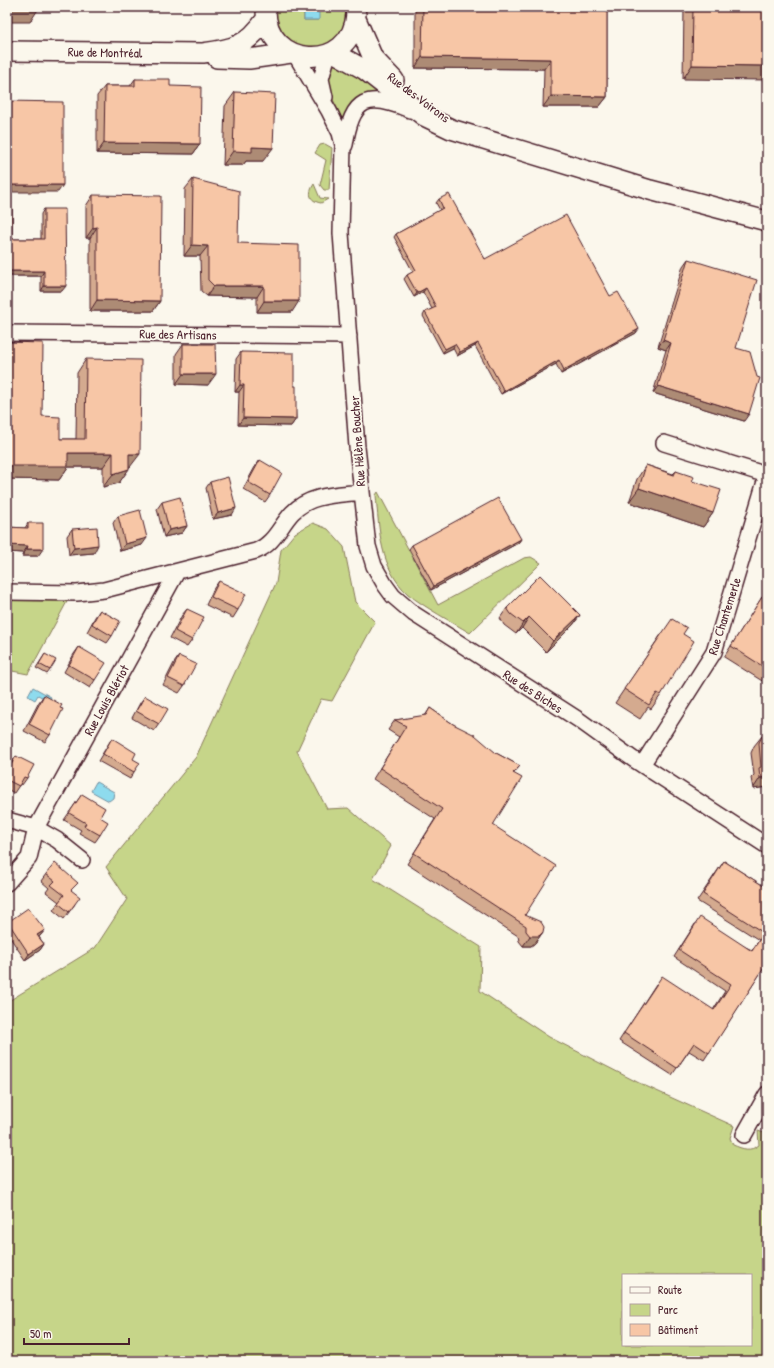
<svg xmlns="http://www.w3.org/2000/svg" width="774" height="1368" viewBox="0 0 774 1368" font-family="'Patrick Hand',sans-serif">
<rect width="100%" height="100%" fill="#fbf7ec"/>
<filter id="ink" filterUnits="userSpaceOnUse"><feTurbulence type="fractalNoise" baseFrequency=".025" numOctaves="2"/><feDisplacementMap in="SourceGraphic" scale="8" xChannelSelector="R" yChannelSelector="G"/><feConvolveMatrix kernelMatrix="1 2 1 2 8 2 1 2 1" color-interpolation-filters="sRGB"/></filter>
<g filter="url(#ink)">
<path fill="#c6d589" stroke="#887a5a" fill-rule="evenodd" d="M276 7H304V20H318L319 7H347C352 61 270 60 276 7Z
M335 63H339L386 94 344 121H342C338 105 316 77 335 63Z
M325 144 332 148 329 190H324L320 185 326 160 315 153 320 145Z
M314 184 320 198 328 199 321 203C309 201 308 193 314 184Z
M378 492 438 605 524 558 531 557 541 563 470 633C452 622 424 607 408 594 380 569 379 529 376 495Z
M313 523 328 529 344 547 355 602 375 622 332 701 321 699 297 751 327 809 348 808 391 846 373 879 481 947 480 991 549 1037 639 1083 734 1126 730 1138 733 1145C743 1149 750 1152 759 1145L758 1131 767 1134V1361H7V1002L95 948 127 899 106 867 196 757 276 583 281 550 295 533ZM623 1275H751V1345H623Z
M7 597 69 598 28 674 7 670Z"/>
<path fill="#8edbee" stroke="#7390a0" d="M304 7H319V20H304Z
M33 687 51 697 49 701 38 695 35 700 28 696Z
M96 782 114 792 113 798 109 801 91 791Z"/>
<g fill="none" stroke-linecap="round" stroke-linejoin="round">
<g stroke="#4a1f2b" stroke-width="18">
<path id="minor" d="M295 54 329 111 340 133 343 145 341 233 357 447 368 546 374 566 385 585 393 596 414 614 579 720 633 759 767 846
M325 97 321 79 328 54
M345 145C352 98 367 92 410 110
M7 333 349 336
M664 443 767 475
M7 592 77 593 104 590 256 551C274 544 280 526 292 513 310 494 337 495 362 492
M642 765 714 652 767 475
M7 820 36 828 177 572
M7 883 29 858 36 828 57 840 82 860
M744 1135 767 1094"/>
</g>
<g stroke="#4a1f2b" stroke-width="22">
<path id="tertiary" d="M266 9C265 69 352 74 356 14
M356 19 373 58 394 80
M7 51 203 53C234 49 247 46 266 19
M333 52 365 70 424 116 451 129 650 190 767 221
M217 58 249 59 291 53"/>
</g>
<use href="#minor" stroke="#fbf7ec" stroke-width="15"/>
<use href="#tertiary" stroke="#fbf7ec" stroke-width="19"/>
</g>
<path fill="#d4aa8f" stroke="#4a1f2b" d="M415 7H607V97L599 107H543L544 69 415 68Z
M684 7H767L683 79Z
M135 79 170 86 200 144 193 154 97 153V96L105 86H130Z
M235 92 263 161H246L243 165H223L225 106Z
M193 179 238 243 292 312H257V297L207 296 201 291 200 256H184L185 189Z
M93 195 160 301 153 311H90V238H86V206Z
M439 199 485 259 610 296 636 333 561 374 556 364 501 394 475 346 457 356 453 348 443 353 423 316 425 312 432 309 423 292 414 297 404 279 407 275 413 272 394 237 396 234 440 210 436 203Z
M7 208 12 239H41V214L44 209 62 291H41V276H7Z
M688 259 736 348 744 421 653 393 666 350 658 347 683 266Z
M7 342 42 416 60 439H76L77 373 86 359 130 467H129L119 483 103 487V467H68L59 480 7 479Z
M183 344 208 385 176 384V354Z
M241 352 294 386 296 419 291 426 238 425 239 392H235L236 359Z
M260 460 270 495 265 502 243 489 255 467Z
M646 465 673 474 676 471 692 481 713 513 703 527 629 502 637 479Z
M210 482 232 515 213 519 206 488Z
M162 502 187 526 182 533 164 537 157 509Z
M118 516 142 545 120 551 113 523Z
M28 523 38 556H22L23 553 7 552V527L25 528Z
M72 529 94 553 69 555 67 536Z
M521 539 518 543 431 590 409 549 412 545Z
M219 581 238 610 233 618 206 605 214 588Z
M762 597 767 600V684L724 657Z
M507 608 580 615 573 625 546 652 522 628 516 634 504 625 500 618Z
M187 609 192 640 187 647 170 638 182 615Z
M100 610 112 636 107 643 87 632 95 617Z
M662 633 683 634 661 695 651 709 648 707 640 719 615 703Z
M79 647 95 680 90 688 64 672 74 654Z
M45 654 50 670 47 674 36 668Z
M179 656 184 686 179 693 163 685 174 663Z
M44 695 60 708 50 735 45 742 24 731 39 702Z
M145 696 159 724 154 731 132 718 140 703Z
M430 708 453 724 496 753 520 766 514 773 493 825 525 915 543 932 535 943 531 946H523L519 941 518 936 407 864 435 819 373 779 399 737 388 730 395 720 425 716Z
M767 735V787L753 789 751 778 754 775 751 753 754 746 762 736Z
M112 738 133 759 134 772 130 779 98 761Z
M16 756 27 778 22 785 20 784 14 793 7 789V770L11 763Z
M82 794 100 817V835L95 842 79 833 81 830 64 820Z
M724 861 767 888V963L704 1060 689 1051 672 1075 619 1041 656 984 713 1010 725 991 674 957 695 924 752 950 759 940 697 901Z
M46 874 72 891 75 904 64 919 53 910 59 902 46 892 49 888 41 881Z
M8 922 45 930 39 937 44 944 40 950 25 960 7 933V924Z"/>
<path fill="#ad8b74" stroke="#4a1f2b" d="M7 8H39L30 22H7Z
M422 57 551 59 544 69 415 68Z
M692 65 767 66V80L683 79Z
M551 96 607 97 599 107H543Z
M104 143 200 144 193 154 97 153Z
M252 147 273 148 263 161H246L243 165H223L233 151Z
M7 185H63L58 192H7Z
M97 227 90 238H86L93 228Z
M192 245 208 246 200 256H184Z
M7 271H44L41 276H7Z
M44 286H66L62 291H41Z
M214 286H264L257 297 207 296Z
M426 288 423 292 414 297 417 293Z
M97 300 160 301 153 311H90Z
M264 301H299L292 312H257Z
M639 329 636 333 561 374 564 370Z
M663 340 671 343 666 350 658 347Z
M478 343 475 346 457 356 460 352Z
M455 344 453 348 443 353 445 349Z
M559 360 556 364 501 394 504 391Z
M183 374H216L208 385 176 384Z
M240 385H244L239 392H235Z
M658 386 749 414 744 421 653 393Z
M243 418 296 419 291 426 238 425Z
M68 453H113L103 467H68L59 480 7 479V466Z
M129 454H140L130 467H119Z
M129 469 119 483 103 487 113 474Z
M639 488 713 513 703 527 629 502Z
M236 508 232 515 213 519 218 513Z
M187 526 182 533 164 537 169 530Z
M147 538 142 545 120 551 125 544Z
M521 539 518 543 431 590 434 586Z
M7 545 28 546 23 553 7 552Z
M98 545 94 553 69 555 74 548Z
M27 549H43L38 556H22Z
M580 615 573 625 546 652 553 641Z
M529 617 522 628 516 634 523 623Z
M767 777V787L753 789 760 778Z
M45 930 40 936 33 941 37 935Z
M543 932 535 943 531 946H523L530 936Z
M44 944 40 950 25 960 29 954Z"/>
<path fill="#f7c6a6" stroke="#4a1f2b" d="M7 7H39V8H7Z
M423 7H607V97L551 96V59L422 57Z
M693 7H767V66L692 65Z
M135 79H170V86L201 87 200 144 104 143 105 86H135Z
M235 92 275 94 273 148 252 147V152L233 151Z
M7 101 63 102V185H7Z
M193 179 239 191 238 243 299 245V301H264V286H214L208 280V246L192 245Z
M449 194 485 259 566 215 610 296 618 292 639 329 564 370 559 360 504 391 478 343 460 352 455 344 445 349 425 312 436 307 426 288 417 293 407 275 416 270 396 234 443 208 439 199Z
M93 195 161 196 160 301 97 300V227L93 228Z
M7 208H12V239H44V209H65L66 286H44V271H7Z
M688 259 757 280 736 348 750 352 757 377 760 378 749 414 658 386 671 343 663 340Z
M7 342 43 343 42 416 60 417V439H85L86 359 141 360 140 454H129V469L113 474V453H68V466H7Z
M183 344H215L216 374H183Z
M241 352 294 353V386H296V419L243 418 244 385H240Z
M260 460 282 473 270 495 248 482Z
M646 465 674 475 676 471 694 477 692 481 721 490 713 513 639 488Z
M228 477 236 508 218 513 210 482Z
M180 497 187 526 169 530 162 502Z
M498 498 521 539 434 586 412 545Z
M140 510 147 538 125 544 118 516Z
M28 523H43V549H27L28 546 7 545V527L28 528Z
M97 527 98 545 74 548 72 529Z
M540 575 580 615 553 641 529 617 523 623 511 614 507 608Z
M219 581 246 594 238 610 211 597Z
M762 597 767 600V669L731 646Z
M187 609 204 617 192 640 175 631Z
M100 610 120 621 112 636 92 624Z
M672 619 687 628 683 634 694 641 661 695 657 693 649 705 624 689Z
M79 647 106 663 95 680 69 665Z
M45 654 56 660 50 670 39 664Z
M179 656 196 664 184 686 168 678Z
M7 674H10L7 685Z
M44 695 62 705 60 708 63 709 50 735 29 724Z
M145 696 168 709 159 724 136 711Z
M430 708 453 724 475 735 496 753 520 766 513 773 522 778 493 825 556 866 525 915 541 922 544 927 543 932 539 936H530L526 931V926L414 853 442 809 380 768 406 726 395 720 426 715Z
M767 735V777L760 778 759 768 761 767 759 743 762 736Z
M112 738 136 753 133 759 140 763 134 772 103 754Z
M16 756 34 765 27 778 24 777 19 786 7 780V772Z
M82 794 105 808 100 817 108 822 100 835 84 826 86 823 69 813Z
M724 861 767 888V963L709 1053 694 1043 677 1068 624 1033 662 976 714 1010 731 984 679 950 700 917 752 951 764 933 703 894Z
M55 863 78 883 71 890 80 897 69 912 58 903 64 895 51 885 55 881 46 874Z
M28 908 45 930 37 935 44 944 29 954 8 922Z"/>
</g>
<g text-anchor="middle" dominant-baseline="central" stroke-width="3.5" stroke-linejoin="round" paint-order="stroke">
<g font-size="13" fill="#4a1f2b" stroke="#fbf7ec">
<text transform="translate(105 52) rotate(1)">Rue de Montréal</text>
<text transform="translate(419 97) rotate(37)">Rue des Voirons</text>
<text transform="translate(178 334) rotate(1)">Rue des Artisans</text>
<text transform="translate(357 441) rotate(-94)">Rue Hélène Boucher</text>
<text transform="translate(724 616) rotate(-72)">Rue Chantemerle</text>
<text transform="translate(533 691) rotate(33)">Rue des Biches</text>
<text transform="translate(106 700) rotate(-61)">Rue Louis Blériot</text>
</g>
</g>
<rect width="774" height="1368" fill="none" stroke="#fbf7ec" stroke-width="24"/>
<rect x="12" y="12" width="750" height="1344" fill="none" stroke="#4a1f2b" stroke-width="1.5" filter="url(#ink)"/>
<rect x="622" y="1274" width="130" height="72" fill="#fbf7ec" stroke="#b4a19f"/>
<rect x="630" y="1287" width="20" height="6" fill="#fbf7ec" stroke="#b4a19f"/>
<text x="658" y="1294" font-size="12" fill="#4a1f2b">Route</text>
<rect x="630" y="1304" width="20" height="12" fill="#c6d589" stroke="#b4a19f"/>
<text x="658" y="1314" font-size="12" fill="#4a1f2b">Parc</text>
<rect x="630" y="1324" width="20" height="12" fill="#f7c6a6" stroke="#b4a19f"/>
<text x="658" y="1334" font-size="12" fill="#4a1f2b">Bâtiment</text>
<path d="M24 1338v6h105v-6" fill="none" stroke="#4a1f2b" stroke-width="2"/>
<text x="30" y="1338" font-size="12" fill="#4a1f2b" stroke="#fbf7ec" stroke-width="3" paint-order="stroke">50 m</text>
</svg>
